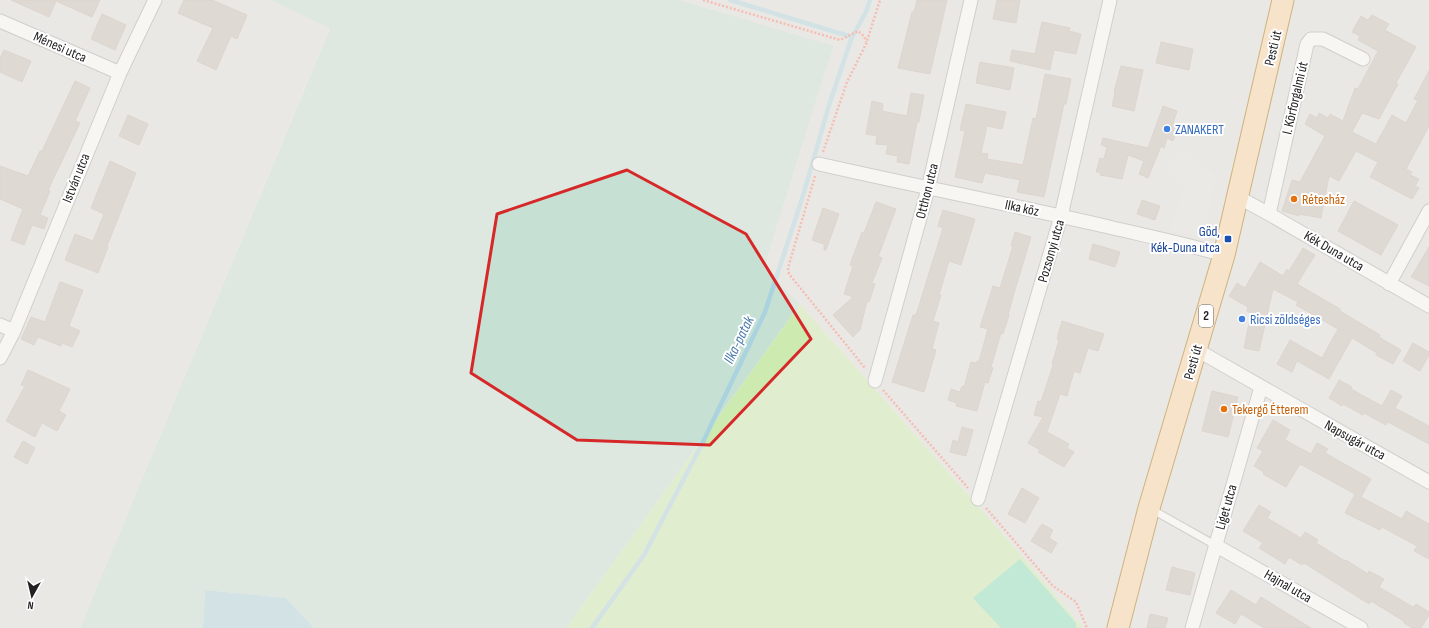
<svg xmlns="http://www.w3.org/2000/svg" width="1429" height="628" viewBox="0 0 1429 628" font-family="'Sofia Sans Condensed',sans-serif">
<rect width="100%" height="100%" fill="#f2efe9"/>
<path fill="#e0dfdf" d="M0 0H270L330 27 80 628H0Z
M680 0H1429V628H1083L1023 557 800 304 764 268 820 88 834 46Z"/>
<path fill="#cdebb0" d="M800 304 1023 557 1083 628H566Z"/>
<path fill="#c6e0d4" d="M270 0H680L834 46 820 88 764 268 800 304 566 628H314L286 598 205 590 203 628H80L330 28Z"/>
<path fill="#88e0be" d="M1020 559 1076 623V628H1001L973 598Z"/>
<path fill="#e2e2e2" d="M1182 146 1216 175 1206 232 1200 236 1168 230 1184 189 1165 169Z"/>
<path fill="#aad3df" d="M205 590 286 598 314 628H203Z"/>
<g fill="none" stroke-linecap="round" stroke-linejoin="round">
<path stroke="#aad3df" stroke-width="4.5" d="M730 0 852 37
M592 628 644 555 701 446 765 312 802 199 830 102 852 37 866 12 870 0"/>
</g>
<path fill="#c7bfb8" stroke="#c4b6ab" d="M11 0H100L92 17 56 1 49 17Z
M184 0H212L247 15 237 39 231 36 216 70 197 61 213 28 178 13Z
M917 0H947L930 74 898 68 912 12H914Z
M997 0H1020L1016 23 993 19Z
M102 14 126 25 115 50 91 39Z
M1372 15 1389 24 1385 30 1416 47 1396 83 1398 84 1379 119 1362 113 1352 132 1376 144 1392 115 1406 123 1418 100 1414 99 1429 71V126L1406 169 1412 172 1410 175 1419 179 1415 186 1419 188 1412 199 1370 177 1378 162 1356 151 1339 181 1329 176 1321 218 1299 214V216L1282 211 1292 180 1300 182 1325 136 1305 124 1310 114 1317 118 1319 113 1328 118 1330 114 1343 121 1355 88 1358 89 1378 51 1358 40 1360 36 1352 32 1361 16 1368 20Z
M1042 22 1070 28 1069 31 1081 34 1076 54 1054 50 1050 70 1010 61 1012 50 1035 54Z
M1161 42 1193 49 1189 70 1156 63Z
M4 50 31 61 22 82 0 72V58Z
M980 62 1014 68 1010 90 976 83Z
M1121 66 1143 70 1134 111 1112 106 1115 93 1114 92Z
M1045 74 1071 79 1066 104H1064L1044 197 1017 192 1020 180 985 173 982 183 955 177 965 131 960 130 966 104 1006 112 1002 129 987 126 981 153 988 154 987 159 1023 165 1033 118 1036 119Z
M75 81 90 88 75 121 80 123 48 190 50 191 40 215 48 218 44 229 32 225 24 245 11 240 23 209 0 199V166L28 176 40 151H42Z
M911 93 924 95 919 122H917L909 164 897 162 898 156 886 154 888 145 876 144 877 136 866 134 872 101 883 104 882 111 907 116Z
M1163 106 1177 111 1173 123 1179 125 1173 141 1167 138 1164 148 1161 146 1148 178 1139 174 1144 161 1128 155 1122 179 1100 175 1101 172H1096L1100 158 1104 159 1107 147 1101 145 1103 138 1148 148Z
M128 115 148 124 139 145 119 136Z
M110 161 136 173 107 246 108 247 98 273 65 260 75 234 93 241 104 214 91 208Z
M1142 200 1160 206 1155 220 1137 214Z
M1354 201 1398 225 1381 255 1338 231Z
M876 202 896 209 878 257 882 258 872 283 875 284 869 302 867 301 860 330 853 337 833 315 853 297 844 294 853 266 850 265 862 232 864 233Z
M823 208 839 214 826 250H824V244L812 240Z
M943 210 975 219 961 265 949 261 939 295H941L933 321 939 323 932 349 936 350 924 392 892 382 913 315H916L943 228 938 226Z
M1015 232 1031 237 1014 293 1008 315H1009L1003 334 1001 333 991 367 993 368 988 383 985 382 977 411 956 406 957 403 948 400 951 389 960 392 962 386 964 387 971 362 976 363 977 361H979L988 329 980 327 993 286 1000 288 1013 246H1011Z
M1093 244 1120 252 1115 267 1089 259Z
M1429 247V286L1411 277Z
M1303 248 1315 255 1297 284 1340 309V311L1380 335 1379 337 1401 350 1393 364 1376 355 1377 353 1352 338 1329 379 1297 361 1292 372 1277 364 1290 340 1322 358 1338 329 1296 305 1298 302 1273 289 1259 351 1244 348 1251 314 1247 311 1248 307 1229 296 1237 283 1245 288 1260 262 1283 276 1287 269 1289 271Z
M60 282 83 290 69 326 80 331 72 347 62 343 61 346 38 337 34 345 21 339 31 317 45 322Z
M1062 321 1104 334 1098 351 1088 348 1080 373 1074 371 1067 396 1060 394 1047 432 1069 444 1067 448 1074 452 1064 467 1038 452 1040 450 1028 443 1043 417 1034 415 1038 401 1041 402 1053 365 1052 364 1059 340 1057 339Z
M1413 343 1429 352V355L1420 371 1403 361Z
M28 370 70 389 59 411 66 415 57 431 42 423 35 437 6 421 25 386 21 385Z
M1339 380 1352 387 1351 389 1382 406 1391 390 1402 396 1395 408 1429 426V444L1388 422 1386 425 1364 413 1363 415 1343 404 1342 406 1329 398Z
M1212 391 1238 397 1228 437 1202 431Z
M1273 420 1290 430 1285 440 1311 454 1317 443 1328 449 1325 453 1371 479 1361 497 1402 519 1406 511 1429 524V559L1414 551 1417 546 1382 527 1380 530 1345 513 1355 494 1300 464 1286 487 1263 474 1264 472 1254 466 1263 451 1257 448Z
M962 427 973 430 966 456 950 452 953 440 958 442Z
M23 441 35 448 27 464 14 457Z
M1022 488 1039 498 1025 523 1008 514Z
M1259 505 1271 512 1267 518 1301 538 1305 532 1318 540 1316 543 1345 561 1346 560 1368 574 1369 571 1384 579 1379 587 1413 607 1416 604 1429 612V615L1421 628H1412L1404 623 1405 622 1371 601 1369 604 1304 563 1302 565 1289 557 1285 564 1259 548 1263 543 1243 531Z
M1042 524 1053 530 1049 538 1057 543 1051 553 1031 541Z
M1172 567 1195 573 1190 595 1166 590Z
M1231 590 1256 605 1261 597 1311 628H1264L1241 614 1235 624 1216 613Z
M1150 614 1168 618 1165 628H1147Z"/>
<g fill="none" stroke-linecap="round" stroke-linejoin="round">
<g stroke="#a9a9a9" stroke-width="9">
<path id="lane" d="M1151 509 1215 545"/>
</g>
<g stroke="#a9a9a9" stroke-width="15">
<path id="street" d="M0 21 120 73
M819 164C916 186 1013 205 1109 227 1147 236 1186 244 1224 255
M1238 197 1269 214 1429 306
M1269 214 1307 44 1311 39H1323L1363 59
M1389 284 1429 211
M0 325 14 331
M1197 350 1429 482
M0 358 14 331 120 73 155 0
M875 381 928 189 971 0
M978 499 1061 216 1110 0
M1215 545 1361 628
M1192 628 1261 387"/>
</g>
<g stroke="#a06b00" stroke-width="23">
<path id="primary" d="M1118 628 1149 508 1224 255 1283 0"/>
</g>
<path stroke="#fa8072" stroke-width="2.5" stroke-dasharray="2 2" stroke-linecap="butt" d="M703 0 840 40 858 31C862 34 865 37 866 42
M823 152 847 82 866 44 880 0
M815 176 788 268 789 274 865 368
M883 390 968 488
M986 508 1053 586 1076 602 1087 628"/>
<use href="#lane" stroke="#fff" stroke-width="7"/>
<use href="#street" stroke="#fff" stroke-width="13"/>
<use href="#primary" stroke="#fcd6a4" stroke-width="21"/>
</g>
<path d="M0 0H1429V628H0ZM627 170 746 234 811 339 710 445 577 440 471 373 497 214Z" fill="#f2efe9" fill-opacity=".55" fill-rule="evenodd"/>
<path fill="none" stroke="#d62828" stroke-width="3" stroke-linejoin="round" d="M627 170 746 234 811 339 710 445 577 440 471 373 497 214Z"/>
<g fill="#3f7fe0" stroke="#fff" stroke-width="1.5">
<circle cx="1167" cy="129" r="4"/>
<circle cx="1242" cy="319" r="4"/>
</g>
<g fill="#e8710a" stroke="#fff" stroke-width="1.5">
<circle cx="1294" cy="199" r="4"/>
<circle cx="1224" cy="409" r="4"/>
</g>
<rect fill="#1a4fb4" stroke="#fff" stroke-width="1.5" x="1224" y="235" width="8" height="8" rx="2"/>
<g text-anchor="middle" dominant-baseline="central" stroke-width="4" stroke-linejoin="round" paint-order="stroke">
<rect fill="#fff" stroke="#646464" stroke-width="1" x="1199" y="305" width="14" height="22" rx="3"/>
<g font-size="13" font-weight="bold" fill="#222">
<text x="1206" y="316">2</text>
</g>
<g font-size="14" fill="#222" stroke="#fff">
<text transform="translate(60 47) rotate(24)">Ménesi utca</text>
<text transform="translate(1273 48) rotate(-77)">Pesti út</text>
<text transform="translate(1295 98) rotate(-77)">I. Körforgalmi út</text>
<text transform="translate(76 178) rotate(-68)">István utca</text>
<text transform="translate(927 191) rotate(-76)">Otthon utca</text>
<text transform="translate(1022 208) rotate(12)">Ilka köz</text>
<text transform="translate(1051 251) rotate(-74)">Pozsonyi utca</text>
<text transform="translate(1334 251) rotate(30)">Kék Duna utca</text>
<text transform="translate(1193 362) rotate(-74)">Pesti út</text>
<text transform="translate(1355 440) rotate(29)">Napsugár utca</text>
<text transform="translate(1226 507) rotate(-74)">Liget utca</text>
<text transform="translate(1288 586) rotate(30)">Hajnal utca</text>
</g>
<g font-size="14" fill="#366cbe" stroke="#fff" text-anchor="start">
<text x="1175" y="129">ZANAKERT</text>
<text x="1250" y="319">Ricsi zöldséges</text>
</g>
<g font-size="14" fill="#c56008" stroke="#fff" text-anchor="start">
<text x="1302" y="199">Rétesház</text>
<text x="1232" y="409">Tekergő Étterem</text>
</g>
<g font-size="14" fill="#164399" stroke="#fff" text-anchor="end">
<text x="1220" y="231">Göd,<tspan x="1220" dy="16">Kék-Duna utca</tspan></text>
</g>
<g font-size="15" font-style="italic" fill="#4a7aab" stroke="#fff">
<text transform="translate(739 340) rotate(-64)">Ilka-patak</text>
</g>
</g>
<g transform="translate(32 596) rotate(188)" stroke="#ffffff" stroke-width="3" paint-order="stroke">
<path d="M0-3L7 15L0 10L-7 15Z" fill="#222222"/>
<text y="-6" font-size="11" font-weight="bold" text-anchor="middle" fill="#222222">N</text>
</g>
</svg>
